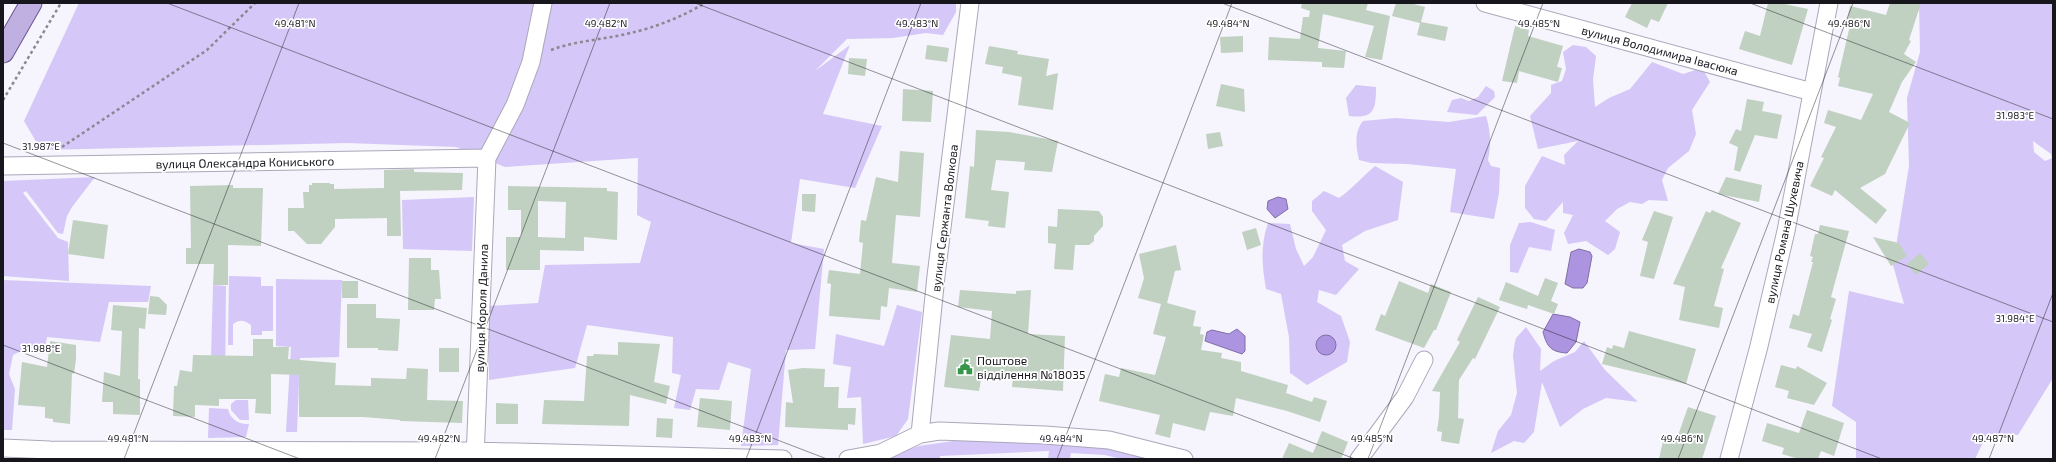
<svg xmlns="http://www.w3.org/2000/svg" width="2056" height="462" viewBox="0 0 2056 462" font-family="'Exo 2',sans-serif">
<rect width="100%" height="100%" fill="#f6f4fc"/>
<path fill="#d5c7f7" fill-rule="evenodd" d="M79 3H956V12L943 35 926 33 893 38 847 39 815 71 850 45 823 114 882 126 855 188 800 179 791 243 824 249 815 349 786 350 778 445 741 446 751 369 728 362 719 390 696 389 690 410 674 408 681 375 672 373 673 337 587 325 575 368 489 380V306L538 303 545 265 640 263 651 222 637 215 638 158 505 167 456 147 347 143 41 150 24 121Z
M1919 3H2053V378L2018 435 1987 434 1975 459H1856V422L1832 406 1849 291 1904 304 1893 265 1909 166 1907 98 1920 52ZM2033 141 2051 154 2052 158 2045 161 2034 152Z
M1573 45 1586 47 1596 56 1593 79 1595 107 1609 98 1630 89 1652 62 1683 74 1702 68 1710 82 1692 110 1696 134 1689 151 1668 168 1662 180 1668 201 1649 200 1642 204 1630 202 1617 209 1605 221 1620 232 1615 249 1608 255 1586 241 1568 244 1564 233 1573 215 1563 213V202L1546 221 1534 219 1525 208V186L1542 156 1565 165 1564 155 1578 141 1538 149 1530 116 1551 93V85L1562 81 1566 69 1563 52Z
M1356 85 1376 87C1376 110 1374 119 1349 116L1346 98Z
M1486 86 1494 91 1495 97 1477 115 1447 112 1452 100 1461 98 1469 101 1478 97Z
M1486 116C1491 132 1491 145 1488 160L1491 166 1500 168 1499 193 1494 219 1450 212 1456 169 1407 164 1371 163 1359 160C1356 147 1354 132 1363 121L1396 118 1449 122Z
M1375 166 1403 182 1398 220 1365 231 1342 245 1345 261 1359 269 1336 295 1319 290 1317 302 1341 316 1350 342 1347 362 1307 385 1290 373 1289 337 1281 294 1266 289C1262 266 1260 246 1268 223L1290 224 1296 249 1304 266 1313 257 1326 230 1312 211V201L1324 191 1339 198C1352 189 1362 177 1375 166Z
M95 177 72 207 67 216 63 234 58 233 26 191 23 193 58 238 68 242 69 281 3 276V181Z
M474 197 472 251 403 249 402 200Z
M1531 222 1555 230 1551 251 1529 247 1518 273 1510 272V245L1519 223Z
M229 276 261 277V286H273V331H262V335H251V325C244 320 240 319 233 324V345H228Z
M276 279 342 280 339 357 300 358 297 432H286L291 347 276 346Z
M3 280 151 286 148 302H109L100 342 47 337 44 354 21 351 13 355 9 374 15 389 12 430H3Z
M213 285 226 286 225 394 210 395Z
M897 305 922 312 908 419 896 436 863 444 861 397 847 398 851 367 833 364 836 334 884 346Z
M1526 327 1541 349 1540 371 1554 361 1575 352 1584 341 1605 370 1638 402 1606 398 1583 409 1560 427 1542 382 1534 432 1524 443 1514 441 1491 453 1498 431 1511 415 1517 393 1513 355 1515 342 1516 338Z
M236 400H248L249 420H240L231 410V404Z
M209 408 228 409C230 419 239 425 249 424L246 437 208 438Z
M960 440 1091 442 1155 459H1121L1105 455 1071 453 1070 459H1048L1049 451 940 456V459H878L919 446Z"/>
<path fill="#ad94e1" stroke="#806ea6" d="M1278 197 1286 199 1288 209 1275 218 1267 209 1268 201Z
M1579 249 1590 252 1592 256 1587 283 1583 288H1573L1565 284 1571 252Z
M1553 314 1570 317 1580 322 1576 342 1567 353C1551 352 1547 347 1543 332Z
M1237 329 1245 336V351L1242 354 1205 341 1207 332 1212 330 1229 334Z
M1316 345a10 10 0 1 1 20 0a10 10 0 1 1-20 0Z"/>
<path fill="#c0d1c1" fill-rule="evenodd" d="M1302 3H1368L1366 10 1390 16 1382 60 1365 57 1374 26 1323 14 1318 48 1346 51 1344 68 1322 67V62L1268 60 1269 37 1300 39 1303 17H1309L1310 11 1301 8Z
M1396 3H1410L1425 7 1421 22 1448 27 1445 41 1417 35 1420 23 1392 16Z
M1632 3H1668L1659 22 1651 19 1647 28 1625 17Z
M1768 3H1780L1808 9 1792 65 1739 49 1745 31 1760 36Z
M1890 3H1921L1909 40 1911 41 1904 54 1916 62 1902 82 1889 112 1910 123 1885 174 1860 188 1887 210 1876 224 1835 190 1832 196 1810 186 1824 158 1821 157 1836 127 1824 123 1828 110 1861 120 1873 94 1838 86 1840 78 1838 77 1851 21 1847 20 1850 6 1886 15Z
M1515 26 1529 30 1528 36 1563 46 1557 67 1562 68 1558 82 1519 71 1517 83 1502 81Z
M1243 36V52L1221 53 1220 37Z
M927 45 949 48 947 62 925 59Z
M989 46 1018 51 1017 54 1049 59 1046 76 1058 73 1053 110 1018 105 1022 77 1002 73 1003 67 985 64Z
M849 58 867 59 865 76 848 74Z
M1221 84 1244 89 1245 112 1216 106Z
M903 89 933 91 931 122 902 121Z
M1747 99 1764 102 1762 111 1782 115 1777 139 1755 135 1740 172 1734 170 1738 147 1729 143 1736 129 1741 131Z
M976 130 1009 132 1058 141 1052 172 1024 170 1025 162 996 160 991 190 1009 192 1005 228 988 226 989 221 965 218 970 166 974 167Z
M1220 132 1223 146 1208 149 1206 134Z
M900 151 924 153 920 217 896 215 892 263 920 266 917 292 889 288 887 307 881 306 880 320 829 316 831 284 827 283 829 270 860 274 863 243 859 242 861 220 866 221 876 177 898 182Z
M414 169V172L463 173 462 190 400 191 401 236H387V218L335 219V227L321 244H307L294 231H288V208H304L303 192H309V185H312V183H330V184H334V189L384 188V170Z
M1726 177 1762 185 1759 202 1718 194Z
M233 185V188H263L261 246 228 245V285H213L214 264H186V248H191L190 186Z
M508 186 607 188V191L618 192 617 240 584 237V251L540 250V270H506V237H521V210H508ZM538 201 566 202 565 238 538 237Z
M802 194H816L815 212 802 211Z
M1058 209 1099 211 1103 217V226L1094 236V241L1089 245H1075L1073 270 1054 269 1056 244 1048 243V226L1057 227Z
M1712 210 1741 223 1721 268 1724 269 1714 306 1723 308 1719 328 1679 320 1685 287 1673 284 1706 211 1710 213Z
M1654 211 1673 217 1654 279 1640 276 1648 242 1642 240Z
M73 220 108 225 104 259 68 254Z
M1820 225 1849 231 1831 297 1836 299 1830 319 1832 320 1822 352 1807 347 1812 334 1789 328 1793 314 1799 316 1813 262H1811L1813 257 1810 256 1815 234H1818Z
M1256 228 1261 245 1247 250 1242 232Z
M1873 237 1899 243 1907 256 1891 266Z
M1176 245 1181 270 1175 271 1167 303 1196 311 1193 326 1201 327 1200 334 1204 335 1201 350 1222 353 1221 358 1241 362V371L1288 385 1286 393 1312 402 1314 397 1327 401 1320 422 1287 411 1236 398 1233 416 1210 412 1205 431 1173 423 1170 438 1155 434 1160 415 1099 401 1105 374 1119 377 1121 368 1155 375 1166 337 1153 334 1161 304 1138 298 1144 278 1139 254Z
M1920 253 1929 264 1916 275 1907 264Z
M409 258H431V270H439L441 299H435L434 310H408Z
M1545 278 1558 283 1551 301 1558 304 1554 314 1528 305 1527 309 1499 300 1506 282 1538 296Z
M342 281H358V298H342Z
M1399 281 1428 293 1431 284 1451 292 1436 330H1434L1424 348 1375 330 1381 314 1385 316Z
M960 290 1016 294V291L1031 290 1028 334 1065 336 1063 391 1012 387 1013 377 982 374 979 391 944 387 951 335 990 339 992 311 958 307Z
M150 296 159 297 167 305 166 315 148 314Z
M1478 297 1500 307 1475 359 1473 358 1459 380 1458 418 1464 419 1459 444 1441 441 1442 432 1437 431 1439 417 1440 392 1432 391 1460 342 1457 340Z
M347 304H376V318L400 319 398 351 378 350V348H347Z
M113 305 147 308 145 329 139 328 138 379H140V415L113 414V402H102L104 372 120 376 122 331 111 330Z
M1629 331 1696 349 1686 384 1602 364 1607 347 1612 349 1613 345 1624 348Z
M253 339H273V347H289L288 359 336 363 335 385 371 386V378L406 379 407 368 428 369 427 400 463 401 462 423 400 421V420L363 417H299V375L271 374V414L255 413 256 399H219V406L195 405V417L173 416 174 386H177L180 370 192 372 193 355 253 356Z
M50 341 76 345V359L74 374 72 373 70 424 53 422V419L45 418V407L18 405 22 362 47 367Z
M618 342 660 344 654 382 670 386 666 404 630 395 629 426 542 424 544 400 584 401 587 356H593L594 354 618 355Z
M439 348H459V372H439Z
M1781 365 1796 369 1797 366 1827 383 1814 405 1787 398 1789 391 1775 387Z
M803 368 825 369 824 387H839L838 408H856L855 425 848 424V430L785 427 786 402 793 403 788 370Z
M700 398 732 401 730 430 697 427Z
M496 403 518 404V424H496Z
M1688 407 1716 416 1702 459H1659L1663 441 1675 444Z
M1807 410 1844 423 1834 456 1821 451 1818 459H1799L1782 454 1784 448 1762 441 1767 423 1799 433Z
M657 418 673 419 672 438 656 437Z
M1322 431 1348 442 1341 459H1282L1289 443 1313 453Z"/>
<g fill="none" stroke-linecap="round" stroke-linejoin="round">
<g stroke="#aca7ba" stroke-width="19">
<path id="minor" d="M1485 3 1812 92
M487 158 515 105 531 62 543 3
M3 166 487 158
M920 434 936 276 970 3
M3 448 50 450 475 451 783 459
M475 459 487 158
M848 459 881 453 920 434 939 431 1045 435 1109 440 1184 459
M1359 459 1405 397 1424 360
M1729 459 1759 346 1786 231 1829 3"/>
</g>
<g stroke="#6a578f" stroke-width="23">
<path id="major" d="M3 52 31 3"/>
</g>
<path stroke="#8a8890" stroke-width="2.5" stroke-dasharray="3 3" stroke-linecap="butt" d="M551 50C577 40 604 40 630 33 654 28 684 16 705 3
M3 100 61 3
M62 147 207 50 255 3"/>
<use href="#minor" stroke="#fff" stroke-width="17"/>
<use href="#major" stroke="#c0afe1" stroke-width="21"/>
</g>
<path fill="none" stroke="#18161d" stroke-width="1" stroke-opacity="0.45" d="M167 3 1355 459M695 3 1882 459M1222 3 2053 322M1750 3 2053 119M3 143 827 459M3 345 300 459M124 459 299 3M435 459 610 3M746 459 921 3M1057 459 1232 3M1368 459 1543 3M1678 459 1853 3M1989 459 2053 293"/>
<defs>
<g id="civic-bare" transform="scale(1.2)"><path d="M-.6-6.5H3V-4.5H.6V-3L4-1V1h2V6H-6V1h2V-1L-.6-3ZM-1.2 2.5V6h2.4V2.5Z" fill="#379649" stroke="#fff" stroke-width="2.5" paint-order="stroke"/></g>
</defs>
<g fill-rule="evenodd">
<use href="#civic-bare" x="965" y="367"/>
</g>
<g text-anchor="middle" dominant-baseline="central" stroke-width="3.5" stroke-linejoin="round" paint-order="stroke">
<g font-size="12" fill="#18161d" stroke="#fff">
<text transform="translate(1660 50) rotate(15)">вулиця Володимира Івасюка</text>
<text transform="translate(245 162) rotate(-1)">вулиця Олександра Кониського</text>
<text transform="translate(944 218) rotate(-83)">вулиця Сержанта Волкова</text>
<text transform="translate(1784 232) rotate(-78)">вулиця Романа Шухевича</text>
<text transform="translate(481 308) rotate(-88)">вулиця Короля Данила</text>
</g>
<g font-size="12" fill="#18161d" stroke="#fff" text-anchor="start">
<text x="977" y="360">Поштове<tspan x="977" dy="14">відділення №18035</tspan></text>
</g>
</g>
<g font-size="10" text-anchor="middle" fill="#18161d" stroke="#fff" stroke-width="3.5" stroke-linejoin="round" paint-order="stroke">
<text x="295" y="27">49.481°N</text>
<text x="606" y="27">49.482°N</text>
<text x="917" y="27">49.483°N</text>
<text x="1228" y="27">49.484°N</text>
<text x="1539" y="27">49.485°N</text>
<text x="1849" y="27">49.486°N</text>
<text x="2015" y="119">31.983°E</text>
<text x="41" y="150">31.987°E</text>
<text x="2015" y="322">31.984°E</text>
<text x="41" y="352">31.988°E</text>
<text x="128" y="442">49.481°N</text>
<text x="439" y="442">49.482°N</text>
<text x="750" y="442">49.483°N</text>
<text x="1061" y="442">49.484°N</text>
<text x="1372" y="442">49.485°N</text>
<text x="1682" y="442">49.486°N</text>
<text x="1993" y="442">49.487°N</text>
</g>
<rect width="2056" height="462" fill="none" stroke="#18161d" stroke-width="8"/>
</svg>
